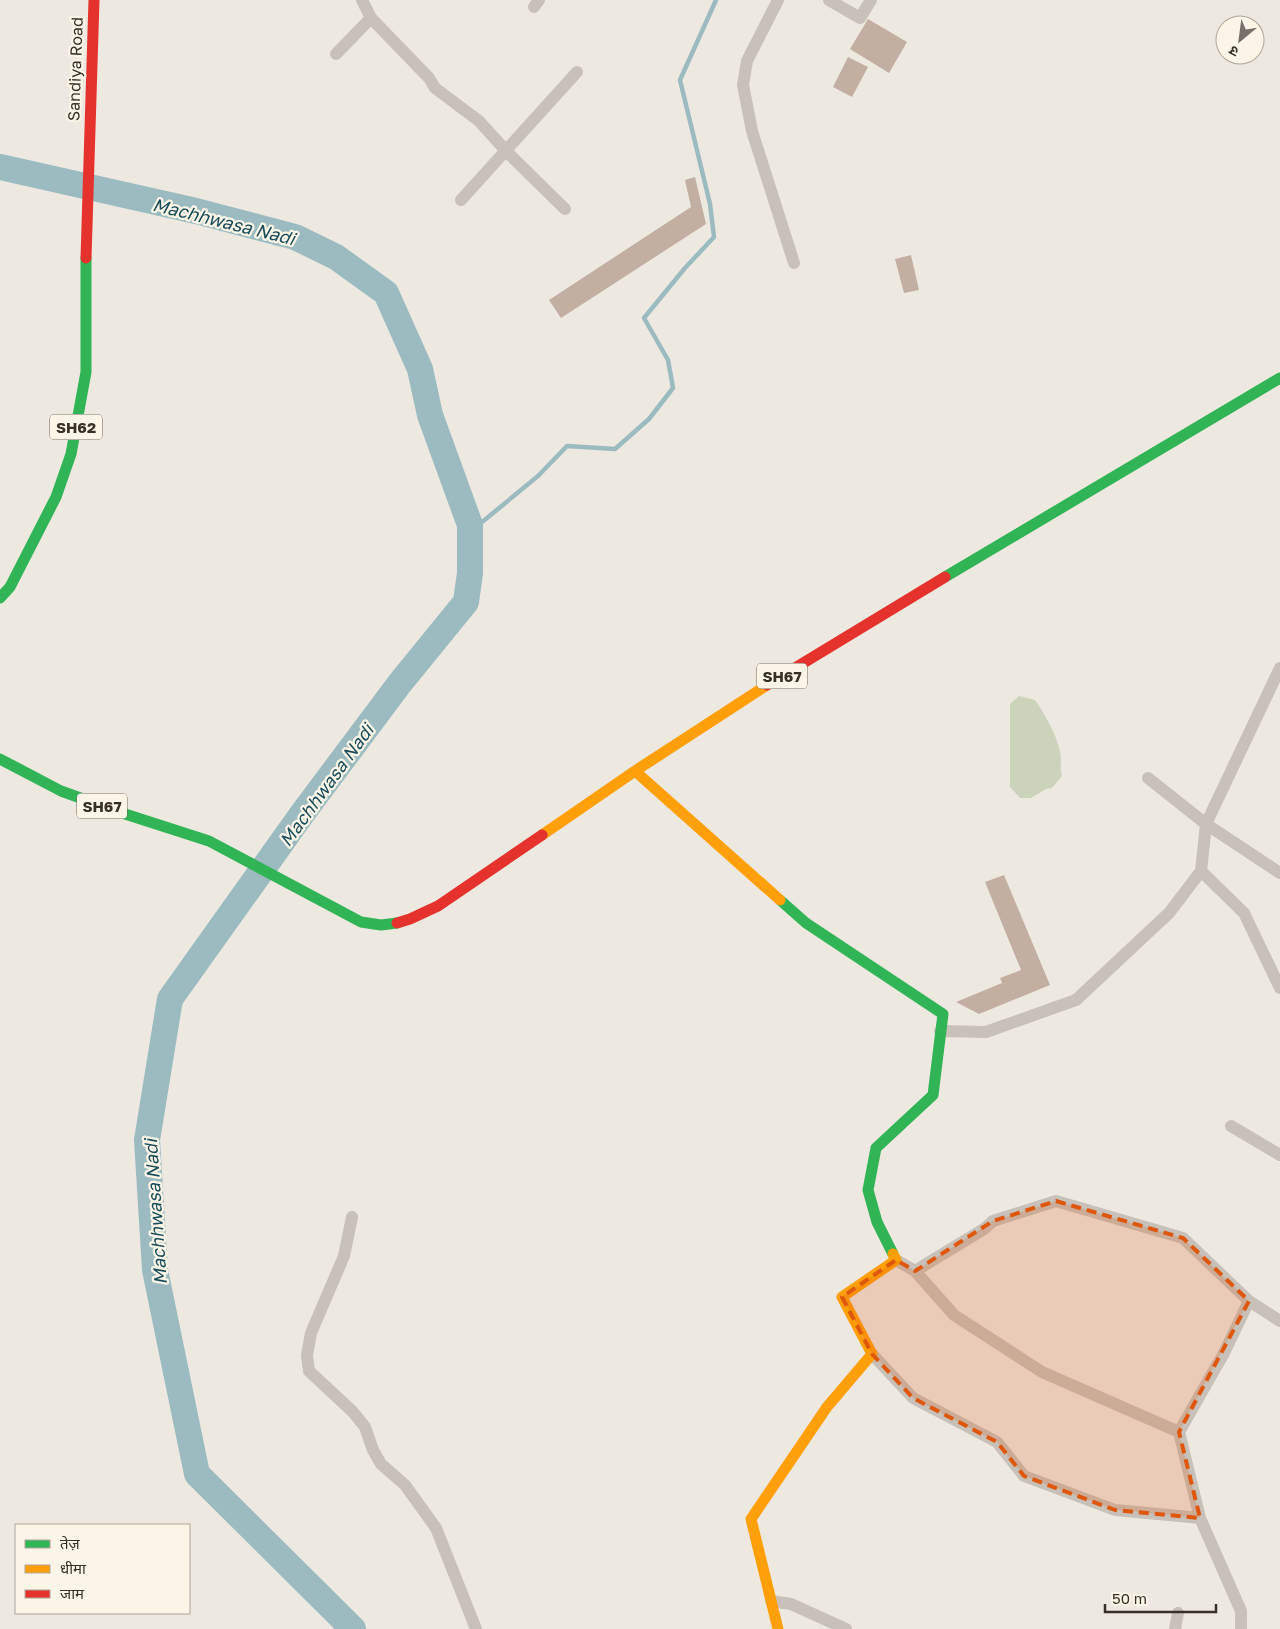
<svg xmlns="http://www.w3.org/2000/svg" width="1280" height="1629" viewBox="0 0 1280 1629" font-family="'Golos Text','Noto Sans Devanagari',sans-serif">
<rect width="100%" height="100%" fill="#ede9e1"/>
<path fill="#cbd4ba" d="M1019 696 1035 700C1045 714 1061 742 1061 760 1061 766 1060 768 1062 776L1052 788 1046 789 1031 798H1020L1010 787V704Z"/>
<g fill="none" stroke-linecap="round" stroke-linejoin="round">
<path stroke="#9bbbc0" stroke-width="4.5" d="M470 532 538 476 567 446 615 449 649 419 673 388 668 360 644 318 685 268 714 237 710 204 680 80 716 0"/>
<path stroke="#9bbbc0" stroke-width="26" d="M0 167 196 211 295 237 336 257 386 293 420 369 430 415 470 525V573L466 602 400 683 302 814 170 999 147 1140 155 1270 197 1474 353 1629"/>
</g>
<path fill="#c2afa1" d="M868 19 907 42 889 73 850 49Z
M848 57 868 67 852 97 833 87Z
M695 177 706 224 561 318 549 300 691 207 685 180Z
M911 255 919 290 904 293 895 259Z
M1004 875 1050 985 979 1014 956 1002 1002 983 1000 978 1021 970 985 882Z"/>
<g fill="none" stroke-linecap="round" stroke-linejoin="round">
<path stroke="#c7c1b9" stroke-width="12" d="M362 0 371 18 429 78 435 88 479 121 507 152 565 209
M778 0 747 61 743 85 752 131 794 263
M829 0 860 18 871 0
M534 7 539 0
M336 54 371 18
M461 200 577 72
M1148 778 1206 824 1280 873
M1201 871 1244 913 1280 988
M940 1031 986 1032 1076 1000 1169 913 1201 871 1206 824 1280 668
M1231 1126 1280 1155
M352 1217 344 1256 311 1333 307 1355 309 1371 353 1412 365 1427 373 1450 381 1464 405 1485 436 1528 476 1629
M896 1260 915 1271 954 1315 1042 1372 1179 1432
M915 1271 984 1229 993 1221 1056 1201 1183 1238 1249 1301 1280 1321
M872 1354 913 1398 997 1442 1024 1476 1115 1510 1200 1518
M771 1601 791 1604 846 1629
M1175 1629 1178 1613
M1241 1629V1611L1200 1518 1179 1432 1224 1353 1249 1301"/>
<path stroke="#30b455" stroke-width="11" d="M945 577 1280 378
M0 598 10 587 56 497 71 454 86 372V258
M0 759 61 791 122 813 209 841 361 922 381 925 397 923
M780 900 806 923 943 1014 933 1095 876 1148 868 1190 877 1222 893 1254"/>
<path stroke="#ff9f0a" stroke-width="11" d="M635 771 780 900
M542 835 635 771 767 685
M778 1629 751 1519 827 1407 872 1354 842 1297 896 1260 893 1254"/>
<path stroke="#e5322d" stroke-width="11" d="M86 258 94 0
M767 685 945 577
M397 923 410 919 438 906 542 835"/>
</g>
<path fill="#df570d" fill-opacity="0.2" stroke="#df570d" stroke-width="4" stroke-dasharray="10 6" stroke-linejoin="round" d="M1056 1201 1183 1238 1249 1301 1179 1432 1200 1518 1115 1510 1024 1476 997 1442 913 1398 872 1354 842 1297 896 1260 915 1271 993 1221Z"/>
<g text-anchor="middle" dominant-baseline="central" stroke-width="4.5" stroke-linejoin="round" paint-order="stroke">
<g fill="#fbf5e7" stroke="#726a61" stroke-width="1">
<rect x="50" y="414.5" width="52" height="25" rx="4"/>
<rect x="757" y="663.5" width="50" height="25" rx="4"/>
<rect x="77" y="793.5" width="50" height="25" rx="4"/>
</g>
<g font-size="15" font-weight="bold" fill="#382f27">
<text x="76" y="427">SH62</text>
<text x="782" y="676">SH67</text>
<text x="102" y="806">SH67</text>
</g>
<g font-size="16" fill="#382f27" stroke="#fbf5e7">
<text transform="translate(75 69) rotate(-88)">Sandiya Road</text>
</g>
<g font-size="18" font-style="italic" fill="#1a4d5c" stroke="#fbf5e7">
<text transform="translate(224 221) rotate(14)">Machhwasa Nadi</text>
<text transform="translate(326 785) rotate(-54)">Machhwasa Nadi</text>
<text transform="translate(155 1212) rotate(-94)">Machhwasa Nadi</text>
</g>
</g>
<rect x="15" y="1524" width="175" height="90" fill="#fbf5e7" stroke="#ada69a"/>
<rect x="25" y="1540" width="25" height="8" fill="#30b455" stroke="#ada69a"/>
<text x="60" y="1549" font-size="15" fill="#382f27">तेज़</text>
<rect x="25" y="1565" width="25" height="8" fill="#ff9f0a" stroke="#ada69a"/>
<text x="60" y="1574" font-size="15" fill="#382f27">धीमा</text>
<rect x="25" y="1590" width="25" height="8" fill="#e5322d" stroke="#ada69a"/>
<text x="60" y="1599" font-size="15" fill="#382f27">जाम</text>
<g transform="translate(1240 40) rotate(209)"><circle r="24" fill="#fbf5e7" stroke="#ada69a"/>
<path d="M0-4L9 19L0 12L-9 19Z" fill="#777068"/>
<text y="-8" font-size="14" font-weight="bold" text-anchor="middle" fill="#382f27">उ</text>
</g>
<path d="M1105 1604v8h111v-8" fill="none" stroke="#382f27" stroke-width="2.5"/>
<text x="1112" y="1604" font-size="15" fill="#382f27" stroke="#fbf5e7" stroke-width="4" paint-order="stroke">50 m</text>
</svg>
